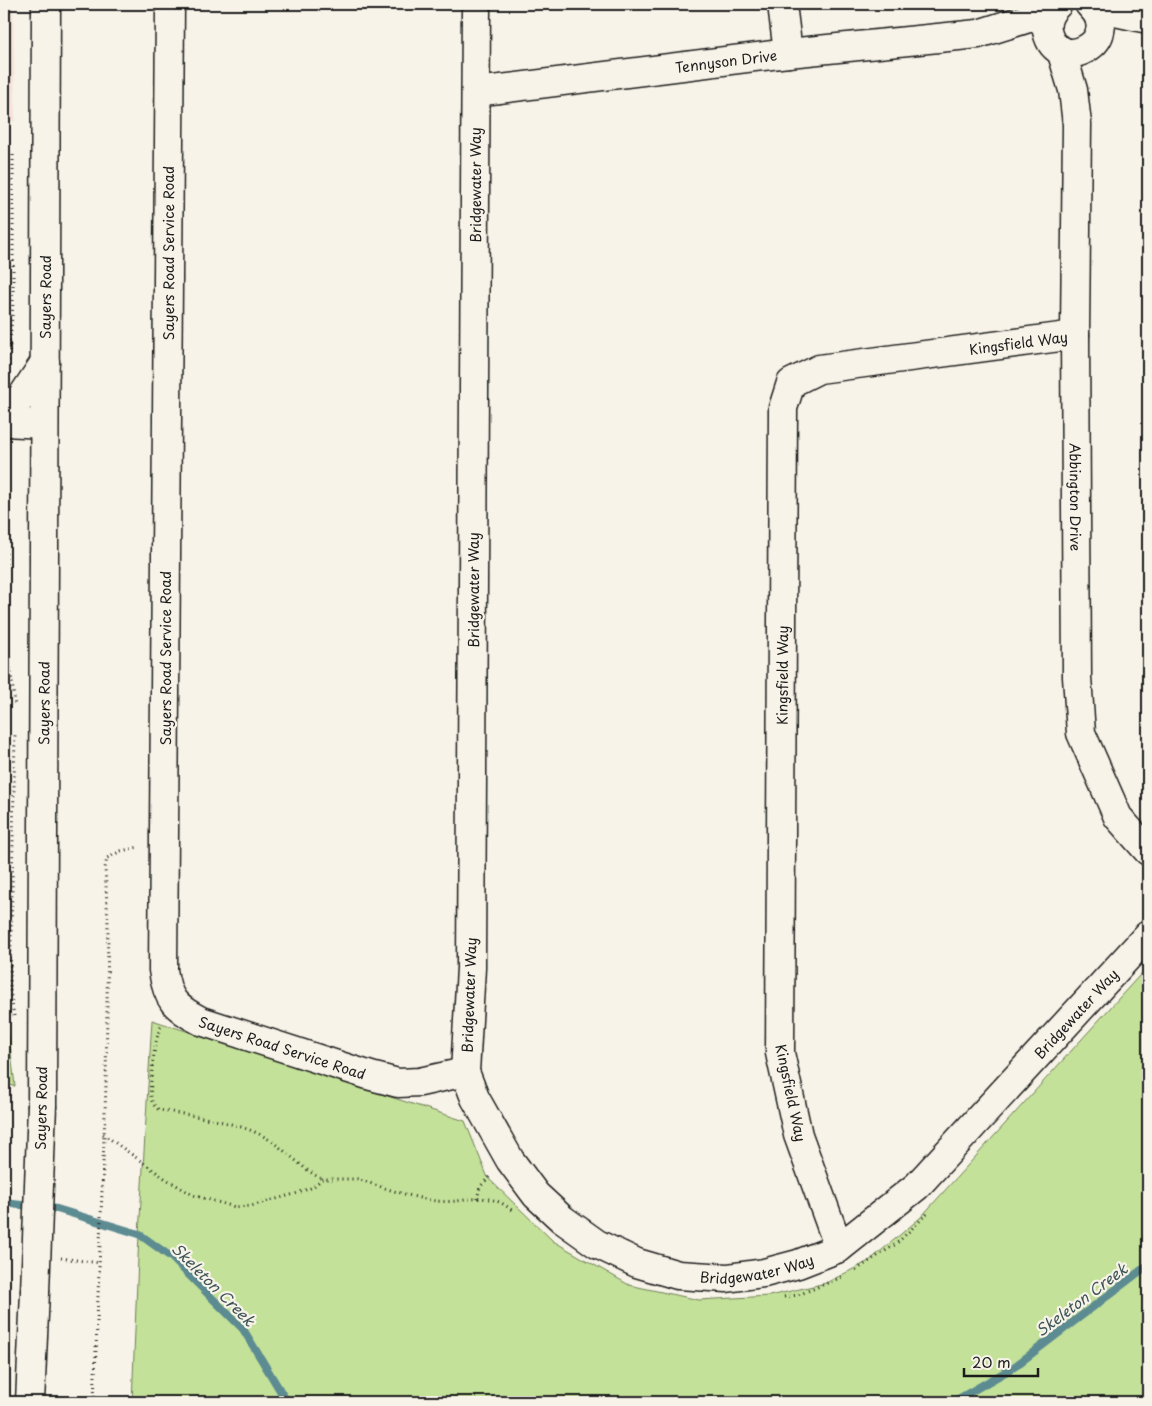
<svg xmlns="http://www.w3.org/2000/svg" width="1152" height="1406" viewBox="0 0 1152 1406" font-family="'Playpen Sans',sans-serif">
<rect width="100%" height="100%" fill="#f7f3e8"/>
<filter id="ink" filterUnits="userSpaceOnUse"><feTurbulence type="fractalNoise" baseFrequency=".02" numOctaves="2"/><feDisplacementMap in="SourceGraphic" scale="10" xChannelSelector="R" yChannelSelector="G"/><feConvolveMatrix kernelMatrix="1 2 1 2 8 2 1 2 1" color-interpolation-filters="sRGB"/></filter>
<g filter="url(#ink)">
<path fill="#f6e2d8" d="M4 4H13L15 121H4Z"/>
<path fill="#c3e198" stroke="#707e5a" d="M1148 966V1402H132L139 1234 152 1020 465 1121 488 1178 553 1241 629 1285 699 1300 769 1296 826 1283 869 1261 920 1218Z
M4 995 15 1086 4 1085Z"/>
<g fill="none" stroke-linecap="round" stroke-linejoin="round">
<path stroke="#5b8b92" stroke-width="8" d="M4 1203 57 1209 139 1234 171 1257 243 1329 287 1402
M953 1402 1014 1367 1148 1265"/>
<g stroke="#1c1c1c" stroke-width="31">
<g id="street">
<path id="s1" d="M170 4 163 970C167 999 175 1008 201 1021L371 1076 398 1083 420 1082 465 1072"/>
<path id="s2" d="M476 4 471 968 465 1072 475 1098 510 1160 536 1195 562 1219 597 1244 637 1263 678 1275 727 1278 764 1273 798 1264 839 1248 917 1186 1148 935"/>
<path d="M782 4 788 53"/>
<path d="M1058 4C1050 11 1045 20 1047 31 1057 78 1128 40 1089 4"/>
<path d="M1092 7 1148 19"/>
<path id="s3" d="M1061 50 1073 90 1077 124 1075 335 1077 677 1081 733 1118 817 1148 851"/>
<path id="s4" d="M476 92 788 53 978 34 1051 11"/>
<path d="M4 406 21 398 45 362"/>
<path d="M4 422 44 424"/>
<path id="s5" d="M839 1248 798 1135 780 1053 783 408 791 383 819 369 1075 335"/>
</g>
</g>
<g stroke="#1c1c1c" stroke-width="31">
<g id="secondary">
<path id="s6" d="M42 1105 46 4"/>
<path d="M30 1402 35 1292"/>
</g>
</g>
<path stroke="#1c1c1c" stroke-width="3" stroke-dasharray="1 4" stroke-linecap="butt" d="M4 154H13V302L8 370
M7 448 5 622 15 707
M14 1016 10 990 15 735
M161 1027C155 1035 149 1086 151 1097 152 1103 154 1106 159 1110 189 1115 238 1122 263 1136 285 1148 300 1168 322 1179
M103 1134 166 1179 193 1195 235 1207 251 1206 298 1193 313 1187 322 1179H357C382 1187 409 1197 436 1201 468 1205 486 1187 514 1212
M477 1199 480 1187 490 1176
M61 1258 100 1263
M856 1270 896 1244 929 1212
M784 1297 798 1295 842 1277
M94 1402 106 1085 108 923 105 868 107 858 121 851 139 847"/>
<use href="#street" stroke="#f7f3e8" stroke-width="28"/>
<use href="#secondary" stroke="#f7f3e8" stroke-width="28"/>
<g stroke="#1c1c1c" stroke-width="31" stroke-linecap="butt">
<path id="secondary-bridge" d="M35 1292 42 1105"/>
</g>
<use href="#secondary-bridge" stroke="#f7f3e8" stroke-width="28"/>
</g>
</g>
<g text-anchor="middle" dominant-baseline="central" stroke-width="4.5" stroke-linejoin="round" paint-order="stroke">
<g font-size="14" fill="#1c1c1c" stroke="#f7f3e8">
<text stroke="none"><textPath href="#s4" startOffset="252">Tennyson Drive</textPath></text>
<text transform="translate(475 185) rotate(-90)">Bridgewater Way</text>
<text transform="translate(168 253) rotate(-90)">Sayers Road Service Road</text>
<text stroke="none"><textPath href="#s6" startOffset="808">Sayers Road</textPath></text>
<text stroke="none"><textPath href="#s5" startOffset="1108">Kingsfield Way</textPath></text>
<text stroke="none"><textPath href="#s3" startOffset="449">Abbington Drive</textPath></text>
<text transform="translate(473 590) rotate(-90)">Bridgewater Way</text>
<text transform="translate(165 658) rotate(-90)">Sayers Road Service Road</text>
<text stroke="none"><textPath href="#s5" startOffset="582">Kingsfield Way</textPath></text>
<text stroke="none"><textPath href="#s6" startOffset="402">Sayers Road</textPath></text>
<text transform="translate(469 995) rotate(-88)">Bridgewater Way</text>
<text stroke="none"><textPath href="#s2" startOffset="1876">Bridgewater Way</textPath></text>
<text stroke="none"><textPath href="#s1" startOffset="1119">Sayers Road Service Road</textPath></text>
<text transform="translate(791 1093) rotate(78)">Kingsfield Way</text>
<text transform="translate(41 1108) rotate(-89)">Sayers Road</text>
<text stroke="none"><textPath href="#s2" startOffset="1456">Bridgewater Way</textPath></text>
</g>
<g font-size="15" font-style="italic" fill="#3c5457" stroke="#f7f3e8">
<text transform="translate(214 1284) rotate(45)">Skeleton Creek</text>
<text transform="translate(1081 1299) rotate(-37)">Skeleton Creek</text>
</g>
</g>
<rect width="1152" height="1406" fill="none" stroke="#f7f3e8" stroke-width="20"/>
<rect x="10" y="10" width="1132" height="1386" fill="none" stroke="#1c1c1c" stroke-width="2" filter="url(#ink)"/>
<path d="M964 1368v8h74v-8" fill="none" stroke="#1c1c1c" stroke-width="2.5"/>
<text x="972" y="1368" font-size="15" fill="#1c1c1c" stroke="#f7f3e8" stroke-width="4" paint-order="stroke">20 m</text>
</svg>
